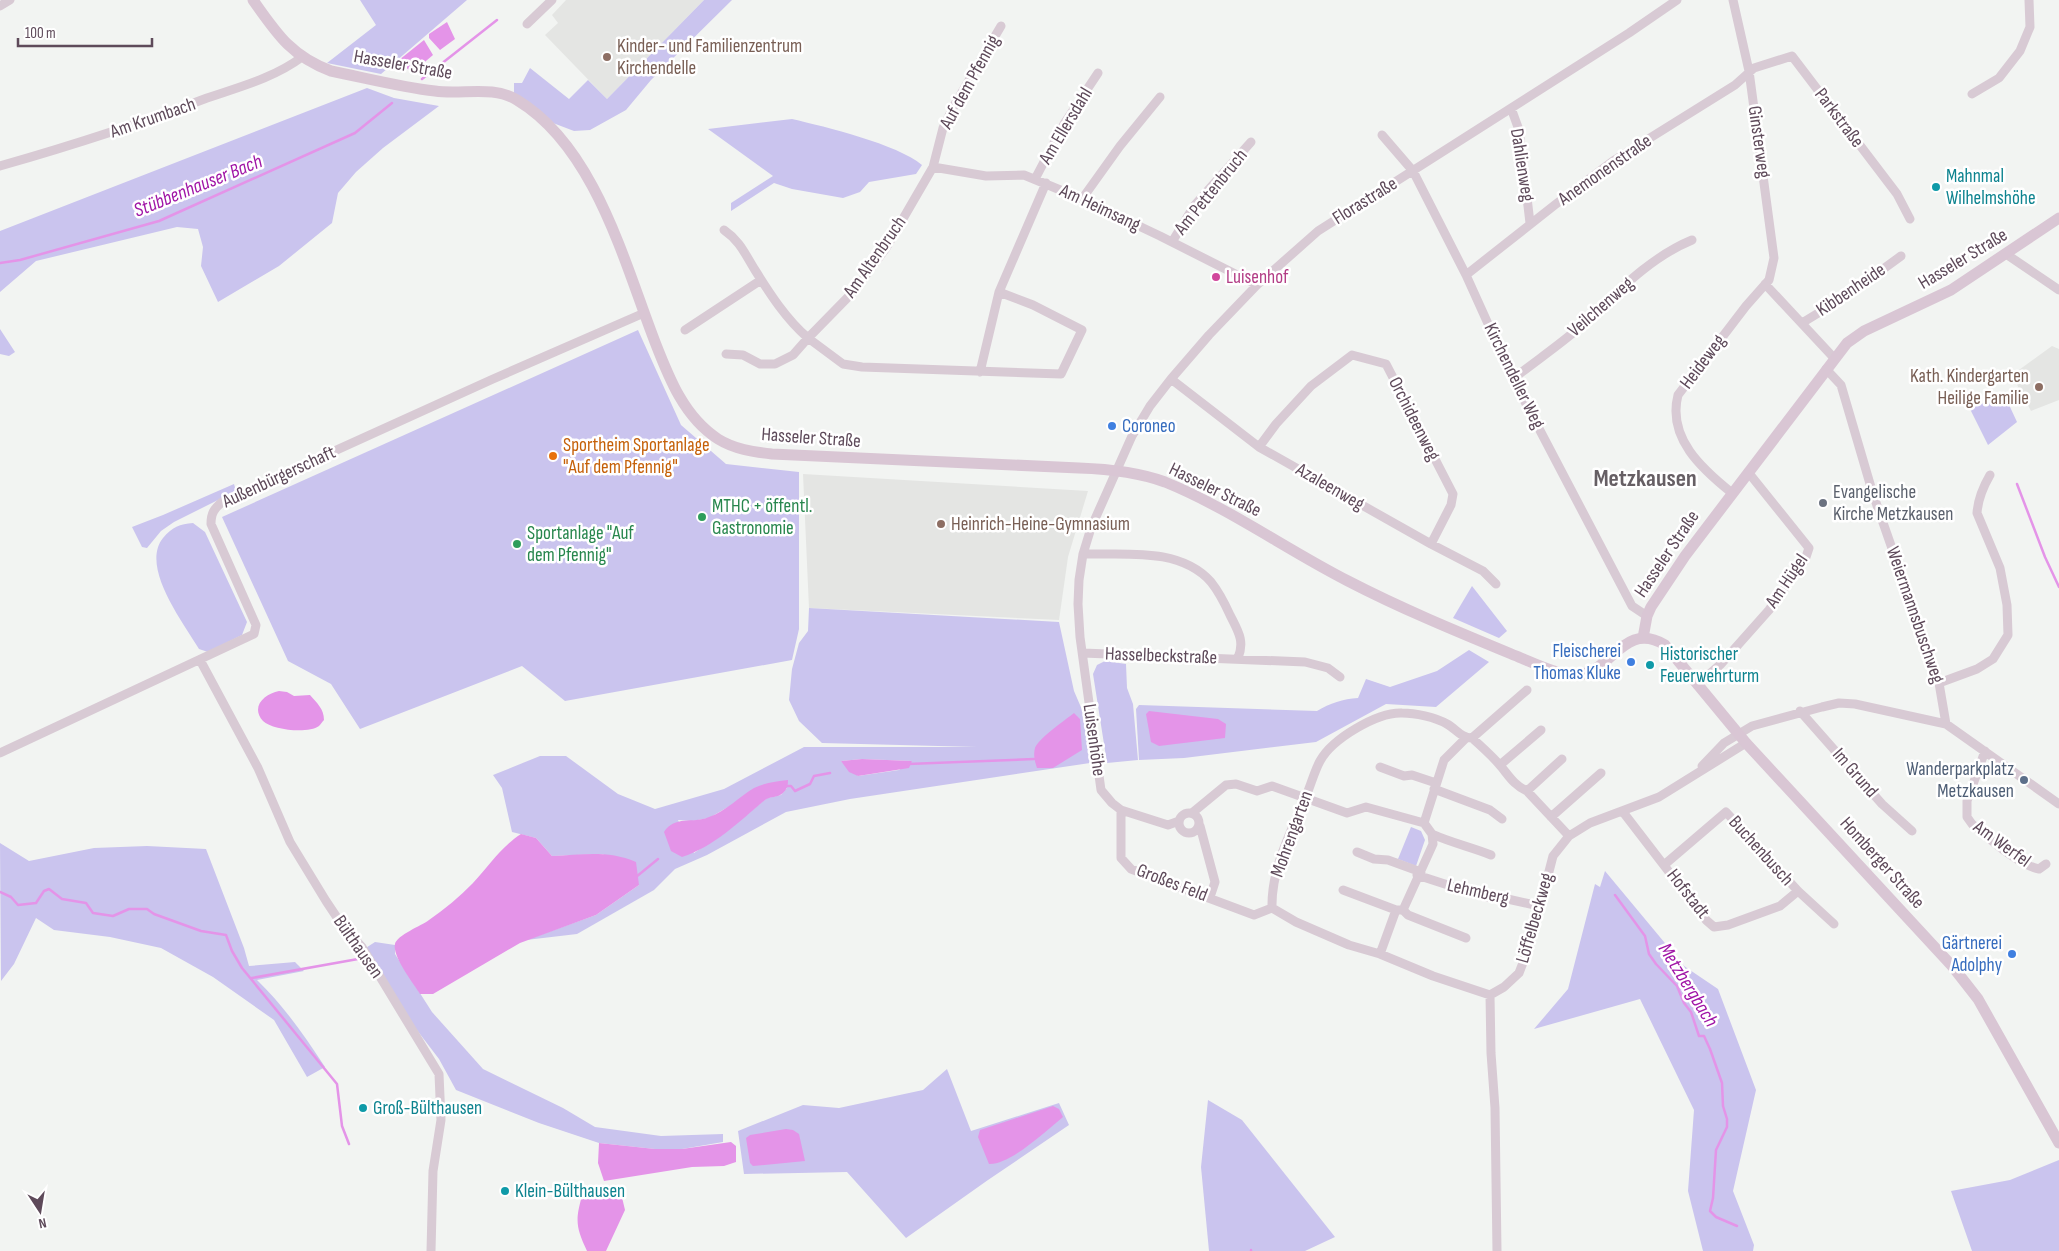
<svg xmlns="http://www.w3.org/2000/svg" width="2059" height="1251" viewBox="0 0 2059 1251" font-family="'Sofia Sans Condensed',sans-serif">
<rect width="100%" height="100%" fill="#f2f4f2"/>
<path fill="#e4e5e3" d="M566 0H704L607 99 545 35 558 23 552 15Z
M2052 346 2059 349V400L2031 411 2012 375Z
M803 474 1088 491 1068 557 1059 620 809 608Z"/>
<path fill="#cac4ee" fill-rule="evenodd" d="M360 0H467L381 74 327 63 376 25Z
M704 0H732L651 80 626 110 590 130 574 131 553 123 514 93V83H522L530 68 569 99 588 80 607 99Z
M367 88 394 98 439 106 383 148 356 172 338 193 332 223 279 266 218 302 201 266 203 247 198 229 177 227 36 261 0 292V231Z
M792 119C826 127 897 144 922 165L916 174 869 182 860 192 843 198 792 189 774 183 731 211V203L773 176 708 129Z
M0 329 15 352 9 356 0 354Z
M638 330 681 425 726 464 799 472V629L792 660 565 701 522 666 360 729 331 684 288 661 222 517Z
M2004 394 2017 422 1988 445 1970 409Z
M234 484 236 491 174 522 161 531 147 548 142 547 132 527 163 515Z
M193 523 205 532 247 622 242 635 208 652 199 649C183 622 140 567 163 538 172 527 180 524 193 523Z
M1472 586 1507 631 1499 638 1453 618Z
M809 608 1059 622 1074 691 1083 712 1090 763 850 799 786 812 707 855 675 869 654 890 577 934 526 940 596 915 639 885 603 854 552 856 536 838 512 832 502 788 493 775 540 756H566L618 794 655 809 724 789 804 747H977L822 743 799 721 789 700 792 669 799 643 808 631ZM862 759 912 761 899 770 858 776 841 761ZM787 788 781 795 767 798 729 829 694 853 678 820 692 821 709 818 728 807Z
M1469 650 1489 662 1436 707 1386 704 1316 742 1184 758 1139 760 1136 709 1139 705 1317 711C1330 703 1343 699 1358 698L1366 679 1390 687 1437 671Z
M1105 661 1126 664 1127 688 1133 704 1138 760 1107 763 1093 674 1097 665Z
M1411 827 1421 831 1425 840 1416 866 1398 859Z
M0 843 29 861 94 848 147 846 206 849 244 948 249 966 295 962 304 971 257 980C284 1006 304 1035 325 1067L307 1077 274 1020 213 977 161 948 110 937 54 930 36 918 14 964 1 981Z
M1605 871 1684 966 1718 989 1756 1090 1733 1191 1754 1245 1753 1251H1703L1688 1191 1694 1110 1640 999 1534 1029 1568 989 1595 884 1600 887Z
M375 942 395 945V954L432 1012 483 1069 563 1108 595 1127 661 1136 723 1134V1142L682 1149H655L599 1143 539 1123 456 1090 439 1059 358 953Z
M947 1069 971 1131 1059 1103 1069 1125 988 1180 906 1238 847 1172 744 1174 738 1131 803 1105 839 1108 923 1090Z
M1208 1100 1242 1120 1335 1237 1305 1251H1209L1201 1167Z
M2059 1160V1251H1972L1951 1191 2010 1180Z"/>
<path fill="#e494e8" d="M447 22 455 39 440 50 429 38V34Z
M424 40 433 55 413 72 401 65 399 60Z
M279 691 287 692 294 696 310 695C317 703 324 709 324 720 322 722 321 724 319 726 308 734 272 730 263 721 250 706 265 694 279 691Z
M1149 711 1218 719 1226 724 1225 738 1159 746 1151 742 1146 714Z
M1074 713 1080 719 1082 750 1053 768H1037C1035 762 1033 755 1035 748 1038 739 1065 720 1074 713Z
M862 759 912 761 909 768 858 776 849 772 841 761Z
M788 780C788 786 787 789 783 793 778 798 770 796 765 800 740 821 714 847 682 857L671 851 664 832C675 815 692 824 709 817 726 811 739 797 754 788 764 783 777 781 788 780Z
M521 834 536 838 552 856C582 855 608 850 636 862L639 885 596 915 520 943 433 994H420C413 983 392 956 395 944 397 935 421 926 429 920 445 909 459 897 473 883 489 866 501 847 521 834Z
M1053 1106 1059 1109 1063 1117C1046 1131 1010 1165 989 1164L978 1137 980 1130Z
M786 1129 793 1130 799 1134 805 1161 753 1166 750 1163 746 1138 750 1135Z
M731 1142 736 1146V1162L724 1166 692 1167 604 1181 598 1163 599 1143 655 1149H682Z
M620 1189 625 1210 606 1251H587C576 1228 575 1220 582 1196L611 1190 613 1193 616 1190Z"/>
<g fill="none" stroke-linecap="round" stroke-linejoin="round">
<path stroke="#e494e8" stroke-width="2.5" d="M422 79 497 20
M0 263 20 260 159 221 355 133 392 103
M2017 484 2045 557 2059 587
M908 764 1034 759
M786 786H791L795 791 810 784 814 776 830 773
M636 877 658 859
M0 892 11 897 18 905 36 903 44 891 49 889 62 899 86 903 93 913 113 916 129 909H147L154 914 201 931 226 935 232 951 242 968 337 1084 342 1126 349 1144
M1615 895 1645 936 1649 954 1656 964 1677 986 1684 1003 1691 1012 1699 1036H1704L1710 1049 1722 1083 1723 1106 1727 1119V1127L1716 1150 1713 1198 1710 1211 1716 1217 1737 1226
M252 978 358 959
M1251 1251V1250"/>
<path stroke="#d8cad4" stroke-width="9" d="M0 6 10 0
M527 24 552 0
M1972 94 1999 78 2020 51 2030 27 2029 0
M1511 108 1519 130 1530 223
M1382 135 1413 171 1466 275 1513 379 1632 606 1647 616
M0 166C70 146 139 124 207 98 239 87 274 78 302 57
M933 167 986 176 1024 175 1082 199 1160 236 1257 285
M1035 179 1064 124 1098 73
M1082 199 1120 146 1160 97
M724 230C740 241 745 254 755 270 770 294 786 319 808 338L854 291 886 248 933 167 943 128 955 104 1001 26
M1172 242 1194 206 1251 142
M2006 254 2059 290
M1466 275 1556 204 1613 161 1735 85 1754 68 1792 56 1897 194 1910 219
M1765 284 1834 358
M999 292 1046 183
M1802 323 1846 296 1901 256
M685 330 761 280
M726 354 743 355 760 364H775L793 355 808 338 843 364 862 367 1061 374 1082 330 1033 305 999 292 980 372
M1826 369 1841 385 1873 494 1939 683 1946 724
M1171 379 1259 447 1431 544 1483 571 1496 584
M1513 379C1533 363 1555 348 1574 332 1611 299 1646 259 1692 240
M1259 447 1276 424 1311 386 1352 355 1386 364 1453 494 1451 505 1431 544
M1732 493C1702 469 1667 438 1678 395L1746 306 1769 280 1774 258 1749 71 1733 0
M1083 554C1125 555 1180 547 1211 582 1219 592 1225 604 1230 615 1238 631 1245 641 1238 658
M1083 653 1305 662 1328 668 1340 677
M200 660 258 768 290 842 326 901 342 925 362 947 439 1074 441 1120 433 1171 431 1251
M1939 683 1977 669 1993 659 2008 635 2007 605 2000 568 1977 513C1978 499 1983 487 1990 475
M1697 685 1721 664 1769 610 1805 560 1809 548 1748 472
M1800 711 1882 804 1912 831
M1472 738 1527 690
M1985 751 1967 801V817L1972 824C1989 838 2018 865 2039 869L2046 864
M0 753 254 634 256 625 211 524C211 513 214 509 222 502L493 379 644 313
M1500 765 1541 730
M1702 766 1724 743 1752 726 1822 707 1839 703 1855 704 1946 724 2059 804
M1380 767 1404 776 1412 775 1436 783
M1434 789 1490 810 1502 819
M1527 791 1562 759
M1121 810V858L1131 869 1254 915 1272 908
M1623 812 1706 920 1714 927 1728 925 1780 906 1798 891
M1179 823a10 10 0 1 1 20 0a10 10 0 1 1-20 0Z
M1192 813 1226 785 1236 784 1257 791 1272 786 1347 813 1366 807 1424 823
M1551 817 1601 773
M1179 821 1168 825 1121 810 1112 803 1101 790 1080 637 1078 604 1079 580 1083 554 1091 528 1132 436 1150 406 1171 379 1209 335 1257 285 1318 231 1629 33 1677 0
M1200 826 1215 882 1210 897
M1432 834C1452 843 1471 847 1491 855
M1357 852 1374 859 1388 860 1421 872
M1664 865 1726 812 1798 891 1834 924
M1417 875 1485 897 1503 898 1539 906
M1343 890 1396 910
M1403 910 1408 915 1466 938
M1380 954 1396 910H1403L1433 844 1432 834 1424 823 1444 760 1466 738
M1490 995 1433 976 1380 954 1349 945 1296 922 1272 908C1271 868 1291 832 1306 796 1311 785 1314 772 1320 761 1332 739 1377 712 1402 713 1415 713 1435 717 1447 724 1456 729 1461 738 1472 738 1481 746 1490 754 1498 763 1508 774 1513 785 1527 791L1569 836
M1497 1251 1495 1108 1491 1053 1490 995 1504 987 1519 973 1530 945 1553 856 1569 836 1590 823 1659 797 1746 743"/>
<path stroke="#d9c6d4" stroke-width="11" d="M253 0C277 34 291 56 331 71 366 78 401 87 435 91 462 95 493 85 517 100 595 147 624 262 655 342 669 378 684 417 718 439 734 449 753 452 772 454L1079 468C1108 469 1138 472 1165 482 1229 508 1287 550 1348 581 1404 610 1463 634 1521 658 1538 665 1564 678 1583 674 1612 668 1626 621 1665 645L1746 743 1953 967 1978 999 2059 1143
M1643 638 1647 616 1651 607 1685 556 1847 343 1864 331 1951 290 2059 218"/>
</g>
<g fill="#8d6e63" stroke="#fff" stroke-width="2">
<circle cx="607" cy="57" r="5"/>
<circle cx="2039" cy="387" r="5"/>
<circle cx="941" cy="524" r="5"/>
</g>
<g fill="#0f9aa8" stroke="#fff" stroke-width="2">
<circle cx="1936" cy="187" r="5"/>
<circle cx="1650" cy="665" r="5"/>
<circle cx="363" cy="1108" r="5"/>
<circle cx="505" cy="1191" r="5"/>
</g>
<circle fill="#d1479c" stroke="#fff" stroke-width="2" cx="1216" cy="277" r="5"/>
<g fill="#3f7fe0" stroke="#fff" stroke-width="2">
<circle cx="1112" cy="426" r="5"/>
<circle cx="1631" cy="662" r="5"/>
<circle cx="2012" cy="954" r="5"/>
</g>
<circle fill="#e8710a" stroke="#fff" stroke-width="2" cx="553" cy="456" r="5"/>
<circle fill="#6b7280" stroke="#fff" stroke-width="2" cx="1823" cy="503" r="5"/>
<g fill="#2e9e5b" stroke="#fff" stroke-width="2">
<circle cx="702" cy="517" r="5"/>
<circle cx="517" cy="544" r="5"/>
</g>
<circle fill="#5c6f8a" stroke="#fff" stroke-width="2" cx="2024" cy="780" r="5"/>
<g text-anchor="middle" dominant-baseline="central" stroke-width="5" stroke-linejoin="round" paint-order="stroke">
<g font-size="19" fill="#785e54" stroke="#fff" text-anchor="start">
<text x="617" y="46">Kinder- und Familienzentrum<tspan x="617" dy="22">Kirchendelle</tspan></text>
<text x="2029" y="376" text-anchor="end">Kath. Kindergarten<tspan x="2029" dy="22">Heilige Familie</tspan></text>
<text x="951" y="524">Heinrich-Heine-Gymnasium</text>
</g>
<g font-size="19" fill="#5e4a5a" stroke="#fff">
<text transform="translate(403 65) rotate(10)">Hasseler Straße</text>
<text transform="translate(970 82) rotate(-61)">Auf dem Pfennig</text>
<text transform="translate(153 118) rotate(-19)">Am Krumbach</text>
<text transform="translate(1839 118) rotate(53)">Parkstraße</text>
<text transform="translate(1066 126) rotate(-59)">Am Ellersdahl</text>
<text transform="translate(1759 142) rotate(82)">Ginsterweg</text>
<text transform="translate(1522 165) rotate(81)">Dahlienweg</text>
<text transform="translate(1605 170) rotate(-35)">Anemonenstraße</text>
<text transform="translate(1211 192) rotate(-51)">Am Pettenbruch</text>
<text transform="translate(1365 201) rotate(-32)">Florastraße</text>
<text transform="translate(1100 208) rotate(25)">Am Heimsang</text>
<text transform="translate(875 257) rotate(-55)">Am Altenbruch</text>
<text transform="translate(1963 259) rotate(-31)">Hasseler Straße</text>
<text transform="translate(1851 290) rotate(-34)">Kibbenheide</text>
<text transform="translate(1601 307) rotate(-41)">Veilchenweg</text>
<text transform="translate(1703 362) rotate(-53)">Heideweg</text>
<text transform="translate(1514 376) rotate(64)">Kirchendeller Weg</text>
<text transform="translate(1414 419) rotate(63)">Orchideenweg</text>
<text transform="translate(811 438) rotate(4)">Hasseler Straße</text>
<text transform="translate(279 477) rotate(-25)">Außenbürgerschaft</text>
<text transform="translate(1330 487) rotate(30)">Azaleenweg</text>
<text transform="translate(1215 490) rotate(26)">Hasseler Straße</text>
<text transform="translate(1667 554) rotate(-56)">Hasseler Straße</text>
<text transform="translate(1787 581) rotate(-56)">Am Hügel</text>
<text transform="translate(1915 615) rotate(71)">Weiermannsbuschweg</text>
<text transform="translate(1161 656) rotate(2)">Hasselbeckstraße</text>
<text transform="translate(1094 740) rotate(82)">Luisenhöhe</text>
<text transform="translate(1855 773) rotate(49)">Im Grund</text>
<text transform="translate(1292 834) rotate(-70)">Mohrengarten</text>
<text transform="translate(2002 844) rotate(36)">Am Werfel</text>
<text transform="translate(1761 851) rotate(48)">Buchenbusch</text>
<text transform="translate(1882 863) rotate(48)">Homberger Straße</text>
<text transform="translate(1172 883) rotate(21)">Großes Feld</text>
<text transform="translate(1478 892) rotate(13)">Lehmberg</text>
<text transform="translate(1688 894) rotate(52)">Hofstadt</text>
<text transform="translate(1535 918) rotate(-74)">Löffelbeckweg</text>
<text transform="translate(358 947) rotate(55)">Bülthausen</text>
</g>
<g font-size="19" fill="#0d838f" stroke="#fff" text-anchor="start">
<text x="1946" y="176">Mahnmal<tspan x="1946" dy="22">Wilhelmshöhe</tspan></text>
<text x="1660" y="654">Historischer<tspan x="1660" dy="22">Feuerwehrturm</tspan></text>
<text x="373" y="1108">Groß-Bülthausen</text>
<text x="515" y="1191">Klein-Bülthausen</text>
</g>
<g font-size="19" fill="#b23c85" stroke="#fff" text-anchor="start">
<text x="1226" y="277">Luisenhof</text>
</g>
<g font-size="19" fill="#366cbe" stroke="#fff" text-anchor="end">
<text x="1122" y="426" text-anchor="start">Coroneo</text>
<text x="1621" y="651">Fleischerei<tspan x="1621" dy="22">Thomas Kluke</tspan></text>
<text x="2002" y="943">Gärtnerei<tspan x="2002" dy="22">Adolphy</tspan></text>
</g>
<g font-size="19" fill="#c56008" stroke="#fff" text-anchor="start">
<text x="563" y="445">Sportheim Sportanlage<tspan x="563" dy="22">"Auf dem Pfennig"</tspan></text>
</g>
<g font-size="19" fill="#5b616d" stroke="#fff" text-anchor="start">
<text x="1833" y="492">Evangelische<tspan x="1833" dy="22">Kirche Metzkausen</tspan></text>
</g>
<g font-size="19" fill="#27864d" stroke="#fff" text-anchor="start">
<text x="712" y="506">MTHC + öffentl.<tspan x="712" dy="22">Gastronomie</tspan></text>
<text x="527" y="533">Sportanlage "Auf<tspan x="527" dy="22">dem Pfennig"</tspan></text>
</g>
<g font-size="19" fill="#4e5e75" stroke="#fff" text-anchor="end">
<text x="2014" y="769">Wanderparkplatz<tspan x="2014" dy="22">Metzkausen</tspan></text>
</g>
<g font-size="20" font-style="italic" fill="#a015a6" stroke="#fff">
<text transform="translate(198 186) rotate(-22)">Stübbenhauser Bach</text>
<text transform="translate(1688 985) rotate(58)">Metzbergbach</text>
</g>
<g font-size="24" font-weight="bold" fill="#665f64" stroke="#fff">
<text x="1645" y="478">Metzkausen</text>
</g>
</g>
<g transform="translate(40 1211) rotate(168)" stroke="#ffffff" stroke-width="4" paint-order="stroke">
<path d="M0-4L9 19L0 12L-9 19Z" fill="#5e4a5a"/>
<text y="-8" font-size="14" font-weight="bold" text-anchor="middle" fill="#5e4a5a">N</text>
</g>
<path d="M18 38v8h134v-8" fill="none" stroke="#5e4a5a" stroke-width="2.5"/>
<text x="25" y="38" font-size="15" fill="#5e4a5a" stroke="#ffffff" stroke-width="4" paint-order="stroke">100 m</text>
</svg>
